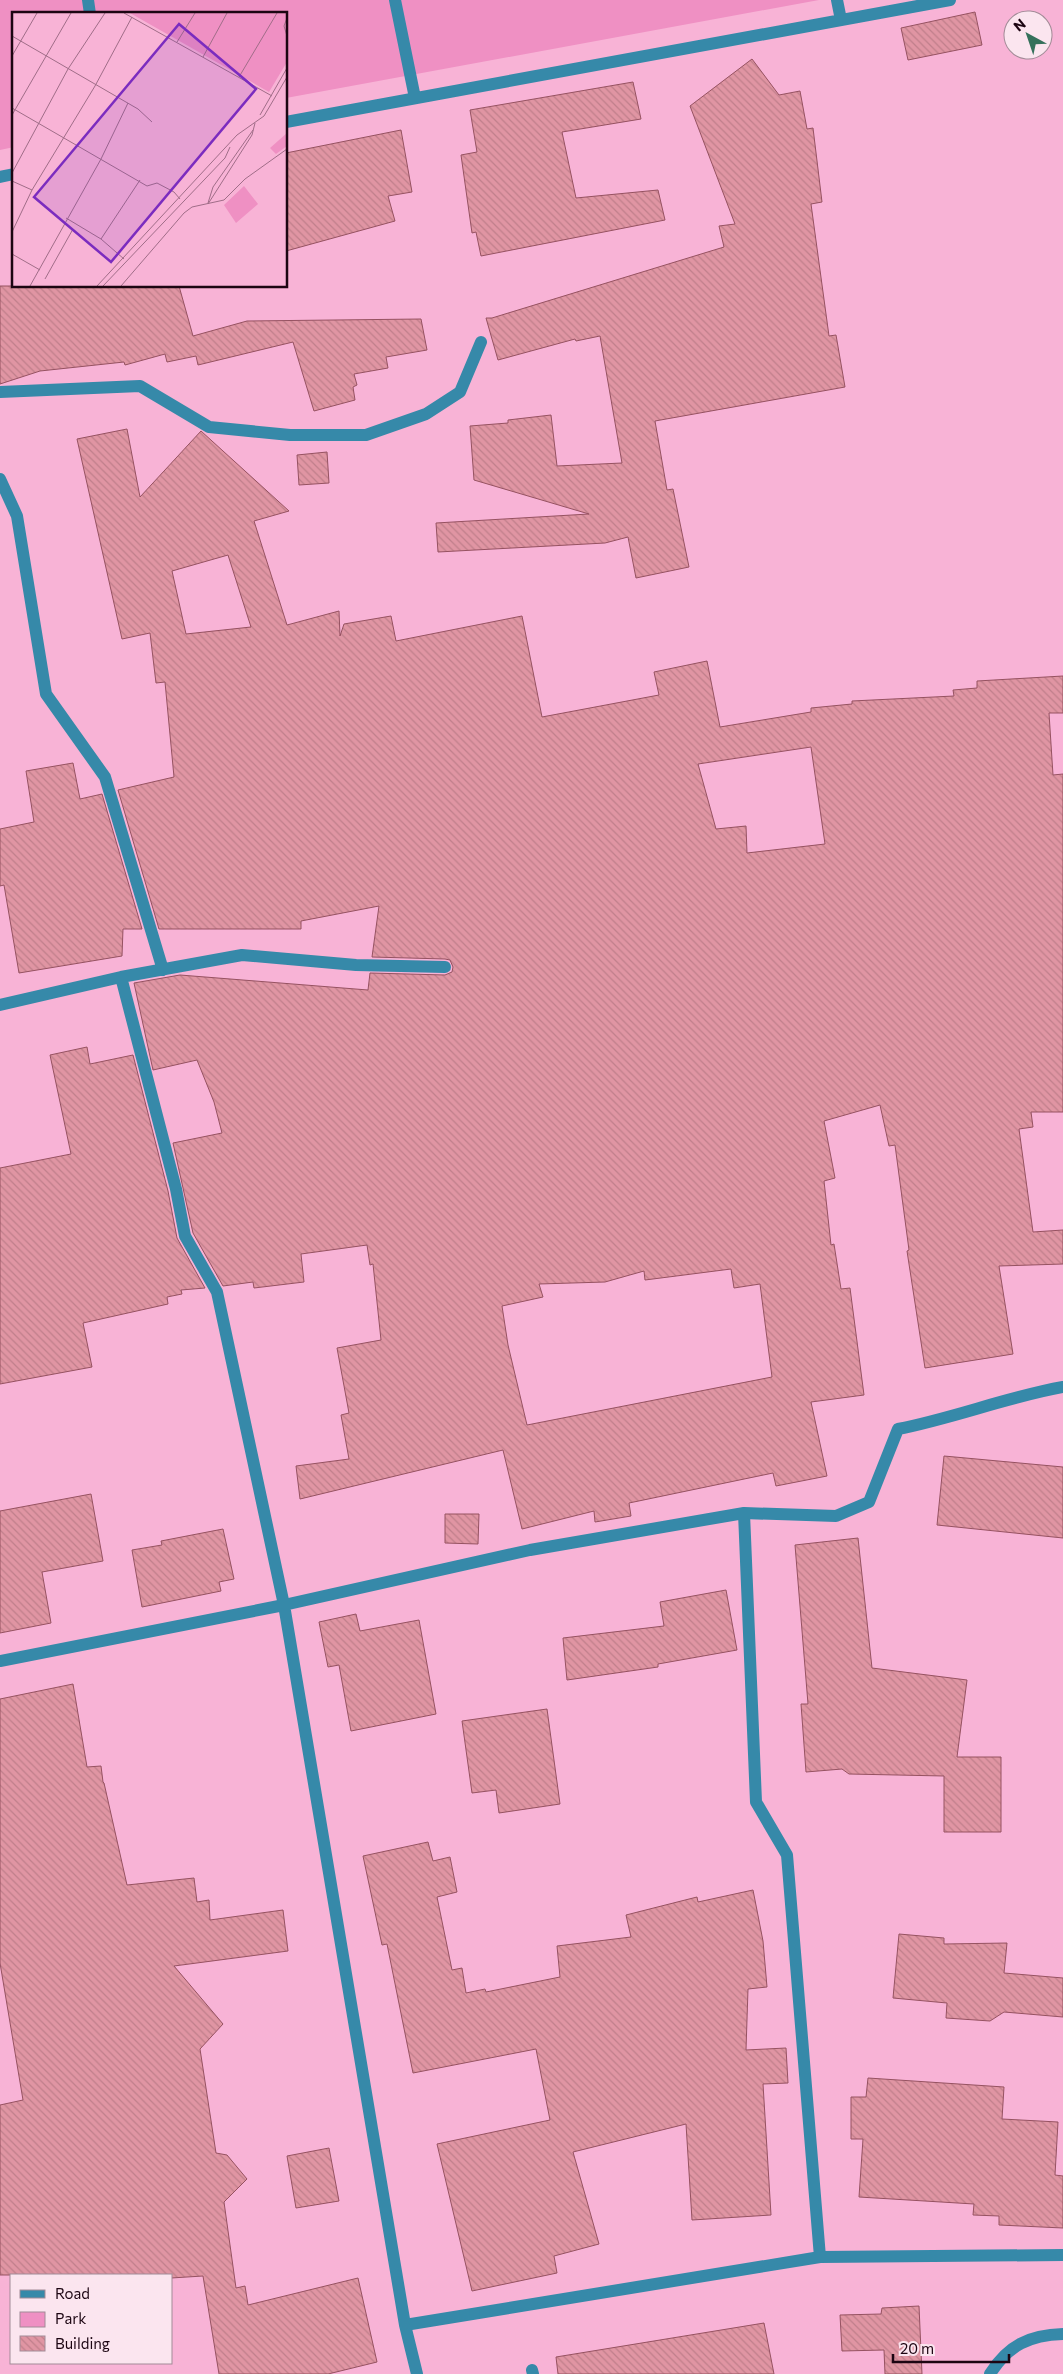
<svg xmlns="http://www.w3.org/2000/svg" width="1063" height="2374" viewBox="0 0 1063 2374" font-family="Commissioner,sans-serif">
<defs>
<pattern id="building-back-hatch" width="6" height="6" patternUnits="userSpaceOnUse" patternTransform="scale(1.25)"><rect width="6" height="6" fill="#e095a3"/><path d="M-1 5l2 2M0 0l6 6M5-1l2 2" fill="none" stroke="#c07f8b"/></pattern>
</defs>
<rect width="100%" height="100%" fill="#f8b3d6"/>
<path fill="#ef90c3" d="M0 0H819L286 98V14H14V147L0 150Z"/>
<path fill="url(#building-back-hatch)" stroke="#965261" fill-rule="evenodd" d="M975 12 982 45 908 60 901 28Z
M752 59 779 95 800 91 807 129 813 128 822 202 811 204 829 336 836 335 845 387 655 421 667 490 673 489 689 567 636 578 628 537 605 543 438 552 436 523 589 514 474 480 470 426 508 423V420L551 415 557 466 622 463 600 336 576 341 575 339 498 360 486 318H492L724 247 719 226 735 224 690 106Z
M633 82 641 119 562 132 576 198 658 190 665 220 481 256 476 232 472 233 461 155 477 152 470 110Z
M401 130 412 192 388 196 395 221 286 251V153Z
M0 286H179L193 336 247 321 421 319 427 350 386 357 388 368 354 374 357 385 353 387 355 400 314 411 293 342 198 365 196 356 167 362 165 354 125 365 124 362 40 371 0 384Z
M127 429 140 497 201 431 289 511 254 521 287 625 339 611 340 636 344 624 391 616 396 641 522 616 542 717 659 695 654 672 707 661 720 727 811 712V708L852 704V701L954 696 953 690 977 688V681L1063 676V713H1049L1053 775 1063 774V1112H1031L1033 1127 1019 1129 1033 1232 1063 1230V1264L999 1266 1013 1354 925 1368 907 1251 909 1250 895 1145 889 1146 880 1105 824 1121 835 1178 824 1181 831 1245 834 1244 841 1289 850 1288 864 1395 811 1402 827 1476 776 1486 773 1473 629 1503 631 1516 595 1522 594 1511 522 1529 503 1450 300 1499 296 1466 349 1459 341 1415 349 1413 337 1348 381 1340 373 1264 370 1265 367 1245 301 1254 304 1282 254 1288 253 1282 223 1286 193 1233 173 1143 222 1133 214 1102 197 1060 153 1070 134 983 180 975 368 990 370 973 445 975 452 972 453 967 450 960 445 959 372 957 379 906 301 921V929H159L118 790 174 777 165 682 156 683 150 633 122 639 77 439ZM228 555 251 627 186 634 172 571ZM811 747 825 844 747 853 746 826 716 829 698 764ZM731 1269 734 1288 760 1284 772 1377 527 1425 508 1345 502 1306 543 1297 539 1284 605 1282 644 1271 645 1280Z
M327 452 329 483 299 485 297 455Z
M73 763 80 799 102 794 142 929H123L122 956 19 973 4 885 0 886V829L34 822 26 771Z
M87 1047 90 1064 133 1055 168 1191 177 1238 205 1288 181 1290 182 1294 167 1297 168 1304 83 1323 92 1367 0 1384V1168L71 1154 50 1055Z
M944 1456 1063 1467V1538L937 1525Z
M91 1494 103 1561 42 1572 51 1623 0 1633V1511Z
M445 1514H479L478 1544 445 1543Z
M223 1529 234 1579 219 1582 221 1591 142 1607 132 1550 162 1545 161 1541Z
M858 1538 872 1668 967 1680 957 1757H1001V1832H944V1776L849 1774 842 1769 806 1772 801 1704H808L795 1545Z
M726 1590 737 1650 658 1664V1667L567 1680 563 1638 664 1626 660 1602Z
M356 1614 360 1631 419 1620 436 1714 351 1731 339 1665 328 1667 319 1622Z
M73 1684 87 1767 101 1766 103 1782 104 1783 127 1885 194 1878 197 1902 209 1900 210 1920 283 1910 288 1951 174 1966 223 2024 200 2049 216 2153 227 2155 247 2179 224 2202 236 2288 245 2286 248 2305 358 2278 377 2362 328 2374H219L203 2276 171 2278V2275H0V2105L23 2100 0 1963V1699Z
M547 1709 560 1804 499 1813 496 1790 472 1793 462 1721Z
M428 1842 433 1861 450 1857 457 1892 437 1897 452 1970 462 1968 466 1993 485 1989 486 1992 560 1977 557 1946 631 1937 626 1915 697 1897 698 1902 753 1890 763 1941 767 1987 748 1989 746 2050 786 2048 788 2083 763 2084 771 2215 692 2220 686 2124 573 2152 599 2244 554 2256 557 2273 472 2291 437 2144 550 2120 536 2049 413 2073 387 1944 382 1945 363 1856Z
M899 1934 944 1938V1944L1007 1943 1004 1973 1063 1978V2017L1004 2012 990 2021 946 2018 947 2003 893 1998Z
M868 2078 1004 2087 1002 2119 1058 2122 1055 2175 1063 2176V2228L999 2225V2216L973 2215 974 2204 859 2197 863 2139H851V2097H866Z
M329 2148 339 2201 296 2208 287 2156Z
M919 2306 922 2374H885L884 2350 842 2351 840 2315 881 2314 882 2308Z
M764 2323 774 2374H558L556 2357Z"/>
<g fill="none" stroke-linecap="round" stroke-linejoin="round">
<path stroke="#3689a9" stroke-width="12" d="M88 0 90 14
M395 0 415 98
M837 0 841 20
M286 122 950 0
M0 177 14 174
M0 392 140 386 209 427 290 435H366L426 414 460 392 481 342
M0 479 17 516 46 694 105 777 163 970
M121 977 176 1189 185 1236 217 1292 284 1605 405 2325 417 2374
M0 1005 121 977 242 955 356 965 445 967
M744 1513 756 1802 787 1855 820 2257
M0 1661 284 1605 530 1550 744 1513 836 1516 869 1502 898 1429C954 1418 1007 1397 1063 1387
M405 2325 820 2257 1063 2255
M532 2370 533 2374
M990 2374C1008 2345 1030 2335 1063 2334"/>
</g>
<g transform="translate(12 12)">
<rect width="275" height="275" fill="#f8b3d6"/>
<path d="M118 1H275V50L257 80ZM275 121V134L264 142 258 136ZM232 174 246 192 224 211 212 193Z" fill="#ef90c3"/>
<path fill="none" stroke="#a06d88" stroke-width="1" d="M112 1 260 84M275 6 272 14 275 24M0 24 126 97 140 110M165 30 183 1M0 44 25 1M191 45 215 1M227 65 265 1M0 96 135 174 145 171 162 180 168 187M0 103 59 1M248 103 275 56M0 161 56 57 93 1M0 169 20 178M196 191 201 175 241 118M196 192 240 123 243 111M54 206 89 227 112 247M0 220 20 178 83 74 120 5M89 227 128 168M0 242 28 258M33 267 61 217M18 274 89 147 116 91M85 274 225 123 252 104 275 65M91 274 213 146 218 135M109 274 172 201 180 195 212 188 233 167 275 137"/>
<path fill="#7b2cbf" fill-opacity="0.15" stroke="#7b2cbf" stroke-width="2.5" d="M167 12 244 77 99 250 22 185Z"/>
<rect width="275" height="275" fill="none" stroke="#1c0512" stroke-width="2.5"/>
</g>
<rect x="10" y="2274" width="162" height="90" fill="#fbe5ef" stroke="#a28b97"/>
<rect x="20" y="2290" width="25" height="8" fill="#3689a9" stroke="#a28b97"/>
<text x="55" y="2299" font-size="15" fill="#1c0512">Road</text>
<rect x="20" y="2312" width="25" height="15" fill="#ef90c3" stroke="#a28b97"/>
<text x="55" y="2324" font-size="15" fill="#1c0512">Park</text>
<rect x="20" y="2336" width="25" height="15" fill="url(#building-back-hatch)" stroke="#a28b97"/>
<text x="55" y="2349" font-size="15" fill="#1c0512">Building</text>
<g transform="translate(1028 35) rotate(320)"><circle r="24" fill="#fbe5ef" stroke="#a28b97"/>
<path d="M0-4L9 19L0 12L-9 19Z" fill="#35705b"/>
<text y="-8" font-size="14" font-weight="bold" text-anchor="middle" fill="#1c0512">N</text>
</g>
<path d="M893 2354v8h116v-8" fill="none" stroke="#1c0512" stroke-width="2.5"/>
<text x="900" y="2354" font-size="15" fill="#1c0512" stroke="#fbe5ef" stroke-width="4" paint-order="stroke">20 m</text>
</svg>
